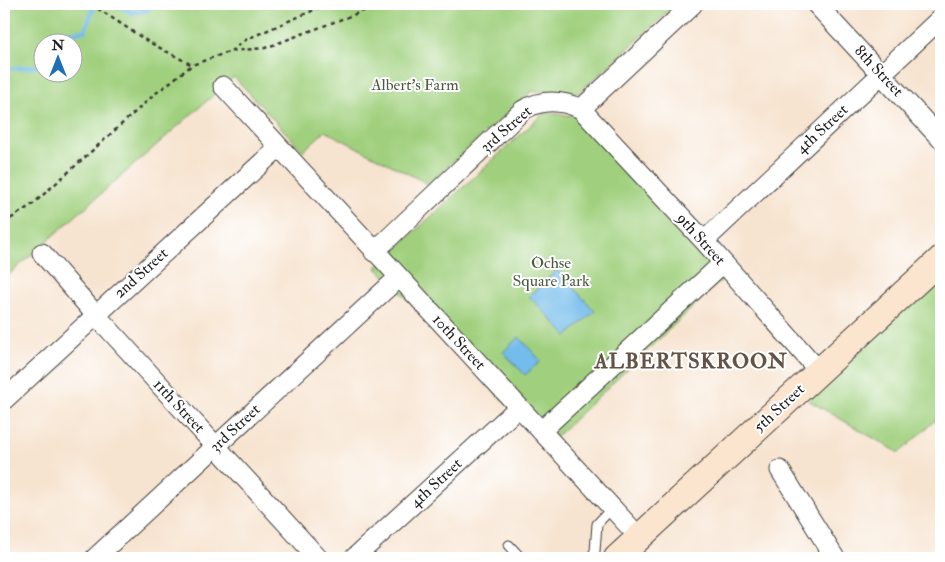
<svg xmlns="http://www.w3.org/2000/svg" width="945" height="562" viewBox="0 0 945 562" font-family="'IM FELL Double Pica',serif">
<rect width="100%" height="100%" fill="#fff"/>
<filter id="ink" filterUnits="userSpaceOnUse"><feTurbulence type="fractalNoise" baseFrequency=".02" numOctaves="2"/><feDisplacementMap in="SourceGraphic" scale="10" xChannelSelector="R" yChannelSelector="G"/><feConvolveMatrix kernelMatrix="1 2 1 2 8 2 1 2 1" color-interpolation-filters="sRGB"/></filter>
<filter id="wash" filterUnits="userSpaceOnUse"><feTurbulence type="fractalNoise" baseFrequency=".0096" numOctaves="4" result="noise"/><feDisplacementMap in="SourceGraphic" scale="20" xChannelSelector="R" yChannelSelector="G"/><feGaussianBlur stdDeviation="1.12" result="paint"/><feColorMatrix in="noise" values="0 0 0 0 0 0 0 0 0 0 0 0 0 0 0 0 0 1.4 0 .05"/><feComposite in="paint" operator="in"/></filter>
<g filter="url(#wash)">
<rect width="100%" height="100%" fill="#f7e4d0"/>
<path fill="#a0d07e" stroke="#5e764d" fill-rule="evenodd" d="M4 4H677L579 93 532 91 428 184 325 131 303 151 234 77 4 279ZM42 42H72V72H42Z
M544 113 590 117 729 273 546 446 376 267Z
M941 276V415L899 453 808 400Z"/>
<path fill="#73bceb" stroke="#486c84" d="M557 270 595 311 567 336 529 296Z
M519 337 541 361 525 375 503 352Z"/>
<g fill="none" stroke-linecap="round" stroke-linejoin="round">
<path stroke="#73bceb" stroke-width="4.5" d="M117 4 132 13 147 10 152 4
M57 42 66 33 85 31 95 4
M4 73 7 69 40 66 42 62"/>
</g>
</g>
<g filter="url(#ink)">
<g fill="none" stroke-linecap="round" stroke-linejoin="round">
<g stroke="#3d3a37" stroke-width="11">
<path id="service" d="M509 545 521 558
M591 558 595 551 597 524 612 508"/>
</g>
<g stroke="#3d3a37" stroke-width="21">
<path id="minor" d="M816 4 941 139
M223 86 639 537
M581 109 704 241 819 371
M704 241 941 18
M374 252 523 110C541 99 562 100 581 109L693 4
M42 253 95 314 318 558
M4 400 279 147
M541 431 723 263
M780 470 835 558
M95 558 399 277
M354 558 519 407"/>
</g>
<g stroke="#3d3a37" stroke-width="28">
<path id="secondary" d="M617 558 941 259"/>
</g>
<path stroke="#3d3a37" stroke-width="2.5" stroke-dasharray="4 4" stroke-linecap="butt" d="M91 4 147 41 192 65
M231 51 247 39 328 4
M4 223 33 204 155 94 192 65 231 51 265 48 366 10 390 4"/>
<use href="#service" stroke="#fff" stroke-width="9"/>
<use href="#minor" stroke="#fff" stroke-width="19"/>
<use href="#secondary" stroke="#fce5cf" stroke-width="26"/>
</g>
</g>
<g text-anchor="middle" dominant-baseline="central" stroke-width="4" stroke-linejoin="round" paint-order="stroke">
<g font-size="16" fill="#1c1c1c" stroke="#fff">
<text transform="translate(879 71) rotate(47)">8th Street</text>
<text transform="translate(506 129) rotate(-41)">3rd Street</text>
<text transform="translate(822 129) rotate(-43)">4th Street</text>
<text transform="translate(701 239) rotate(48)">9th Street</text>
<text transform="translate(141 273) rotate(-42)">2nd Street</text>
<text transform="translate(459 342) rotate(47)">10th Street</text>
<text transform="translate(179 406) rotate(47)">11th Street</text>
<text transform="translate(779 408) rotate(-43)">5th Street</text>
<text transform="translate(235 428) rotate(-43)">3rd Street</text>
<text transform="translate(436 483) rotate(-43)">4th Street</text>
</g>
<g font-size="16" fill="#4a5b3e" stroke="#fff">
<text x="415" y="85">Albert's Farm</text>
<text x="551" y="263">Ochse<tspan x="551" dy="18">Square Park</tspan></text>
</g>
<g font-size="21" font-weight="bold" letter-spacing="1" fill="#635345" stroke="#fff">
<text x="691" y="361">ALBERTSKROON</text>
</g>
</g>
<rect width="945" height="562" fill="none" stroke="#fff" stroke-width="20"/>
<g transform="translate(58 58)"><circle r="24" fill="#ffffff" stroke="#a4a4a4"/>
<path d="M0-4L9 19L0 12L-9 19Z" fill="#1f6fb2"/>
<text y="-8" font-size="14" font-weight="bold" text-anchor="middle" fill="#1c1c1c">N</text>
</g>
</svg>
